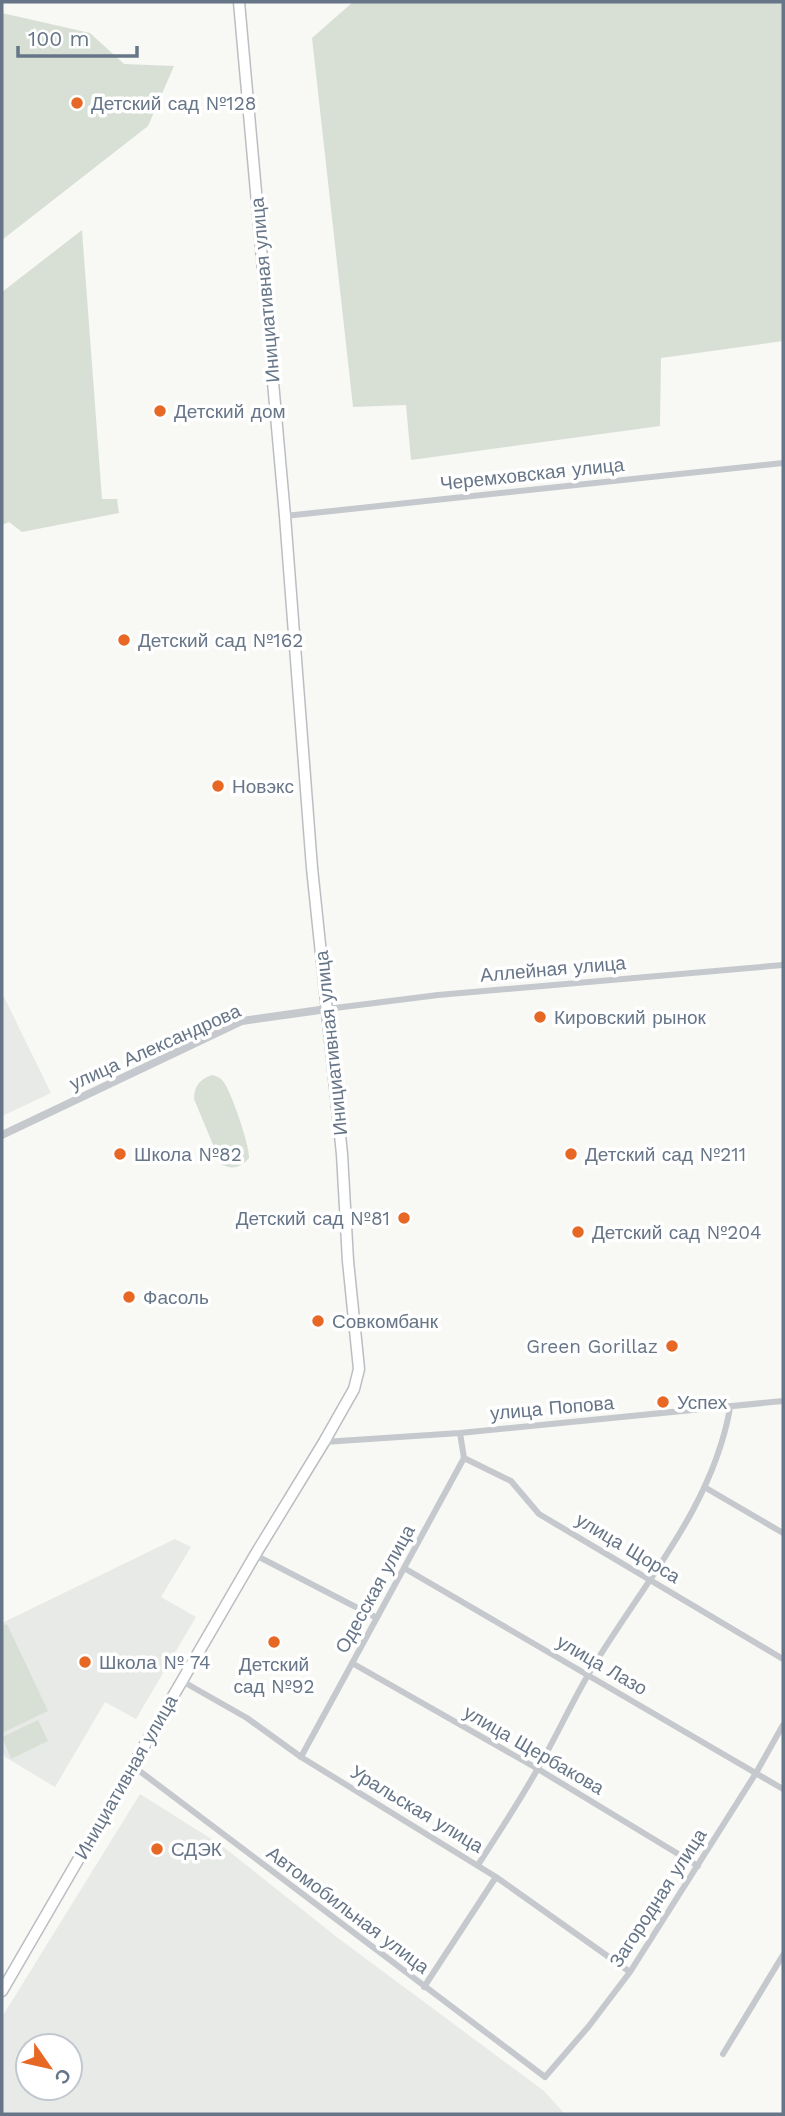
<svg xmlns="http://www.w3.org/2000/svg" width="785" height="2116" viewBox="0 0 785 2116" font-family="'Work Sans',sans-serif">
<rect width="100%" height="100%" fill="#f8f8f5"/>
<path fill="#e8eae8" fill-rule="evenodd" d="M2 993 51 1093 2 1116Z
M175 1539 191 1547 161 1597 196 1617 136 1719 105 1702 55 1787 5 1757 2 1750V1623Z
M140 1794 221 1845 338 1938 544 2091 565 2114H2V2017ZM28 2046H70V2088H28Z"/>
<path fill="#d8e0d6" d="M353 2H783V341L661 358 660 426 411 460 406 405 353 407 312 38Z
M2 13 90 33 124 64 174 66 148 126 2 240Z
M82 230 102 499H117L119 513 22 532 9 522 2 525V292Z
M212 1075C218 1076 222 1079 225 1084 232 1095 250 1146 249 1158 241 1168 232 1170 221 1164L194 1099C194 1086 200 1079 212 1075Z
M7 1624 48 1711 2 1733V1626Z
M38 1720 48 1741 11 1759 2 1737Z"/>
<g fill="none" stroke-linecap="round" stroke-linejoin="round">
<g stroke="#babec3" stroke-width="13">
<path id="secondary" d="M2 1991 255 1555 324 1442 354 1389 359 1369 348 1261 342 1154 312 868 285 516 239 2"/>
</g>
<path stroke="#c5c8cc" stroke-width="6" d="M285 516 783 463
M327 1009 438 995 783 965
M324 1442 460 1433 783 1401
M464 1458 511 1481 539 1514 783 1659
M706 1488 783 1533
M255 1555 377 1618
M404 1568 783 1789
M352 1663 538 1769 698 1866
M182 1681 247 1718 301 1757 496 1877 630 1972
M301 1757 464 1458 460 1433
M133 1766 545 2077 589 2026 630 1972 756 1773 783 1725
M478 1865C498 1834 519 1802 537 1770 555 1739 570 1706 588 1675 639 1588 712 1510 730 1408
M424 1987 496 1877
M723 2054 783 1955"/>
<path stroke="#c5c8cc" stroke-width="8" d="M2 1135 242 1021 327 1009"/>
<use href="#secondary" stroke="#fff" stroke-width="10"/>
</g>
<g fill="#e76725" stroke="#fff" stroke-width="2.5">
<circle cx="77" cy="103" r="7"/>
<circle cx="160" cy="411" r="7"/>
<circle cx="124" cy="640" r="7"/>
<circle cx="218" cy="786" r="7"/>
<circle cx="540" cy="1017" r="7"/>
<circle cx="120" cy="1154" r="7"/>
<circle cx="571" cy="1154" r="7"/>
<circle cx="404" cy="1218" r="7"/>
<circle cx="578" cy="1232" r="7"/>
<circle cx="129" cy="1297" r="7"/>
<circle cx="318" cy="1321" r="7"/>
<circle cx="672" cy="1346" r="7"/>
<circle cx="663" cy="1402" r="7"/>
<circle cx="274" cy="1642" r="7"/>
<circle cx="85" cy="1662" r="7"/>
<circle cx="157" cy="1849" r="7"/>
</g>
<g text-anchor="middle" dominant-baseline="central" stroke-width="7" stroke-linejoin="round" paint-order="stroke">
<g font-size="19" fill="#667587" stroke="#fff" text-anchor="start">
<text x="91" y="103">Детский сад №128</text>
<text x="174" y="411">Детский дом</text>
<text x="138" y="640">Детский сад №162</text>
<text x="232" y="786">Новэкс</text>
<text x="554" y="1017">Кировский рынок</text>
<text x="134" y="1154">Школа №82</text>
<text x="585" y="1154">Детский сад №211</text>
<text x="390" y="1218" text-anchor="end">Детский сад №81</text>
<text x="592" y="1232">Детский сад №204</text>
<text x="143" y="1297">Фасоль</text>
<text x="332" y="1321">Совкомбанк</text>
<text x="658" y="1346" text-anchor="end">Green Gorillaz</text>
<text x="677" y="1402">Успех</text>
<text x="99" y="1662">Школа № 74</text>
<text x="274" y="1664" text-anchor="middle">Детский<tspan x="274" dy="22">сад №92</tspan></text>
<text x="171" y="1849">СДЭК</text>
</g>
<g font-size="19" fill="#667587" stroke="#fff">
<text transform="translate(265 290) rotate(-95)">Инициативная улица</text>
<text transform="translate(532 474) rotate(-6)">Черемховская улица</text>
<text transform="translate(553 969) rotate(-5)">Аллейная улица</text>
<text transform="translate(331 1043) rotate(-96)">Инициативная улица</text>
<text transform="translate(155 1047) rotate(-24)">улица Александрова</text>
<text transform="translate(552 1408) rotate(-5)">улица Попова</text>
<text transform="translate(628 1548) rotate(31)">улица Щорса</text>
<text transform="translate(375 1589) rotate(-61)">Одесская улица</text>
<text transform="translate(602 1665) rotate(30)">улица Лазо</text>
<text transform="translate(534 1750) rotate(30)">улица Щербакова</text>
<text transform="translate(126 1777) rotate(-60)">Инициативная улица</text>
<text transform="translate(417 1809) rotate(31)">Уральская улица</text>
<text transform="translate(658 1898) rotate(-57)">Загородная улица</text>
<text transform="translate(348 1910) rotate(37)">Автомобильная улица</text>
</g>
</g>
<rect width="785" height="2116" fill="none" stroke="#667587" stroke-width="7"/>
<g transform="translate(49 2067) rotate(124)"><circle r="33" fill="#ffffff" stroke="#c2c8cf" stroke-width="2"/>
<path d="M0-5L12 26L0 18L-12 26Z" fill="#e76725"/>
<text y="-10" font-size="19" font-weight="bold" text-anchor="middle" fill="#667587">С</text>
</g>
<path d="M18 46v10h119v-10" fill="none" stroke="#667587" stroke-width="3.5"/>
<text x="28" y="46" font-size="21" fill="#667587" stroke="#ffffff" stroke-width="5" paint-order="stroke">100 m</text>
</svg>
